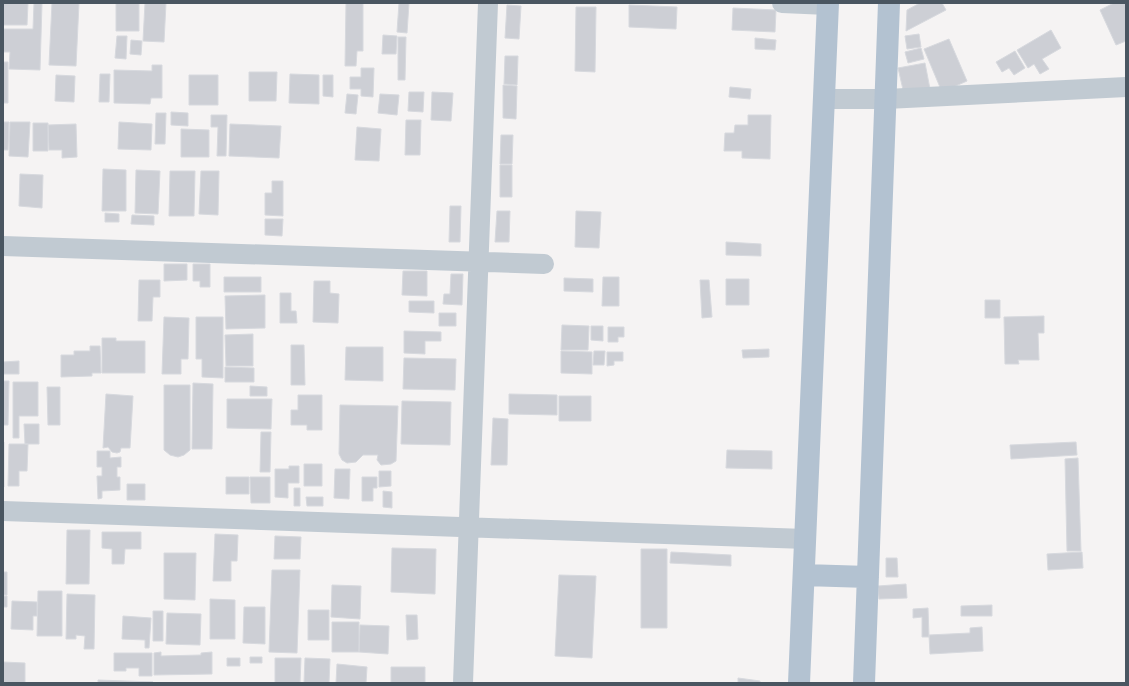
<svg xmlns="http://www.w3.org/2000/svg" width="1129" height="686" viewBox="0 0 1129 686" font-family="'Fira Sans',sans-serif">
<rect width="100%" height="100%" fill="#f5f3f3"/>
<path fill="#cdcfd5" stroke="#d7d9de" d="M3 3H28L27 25H3Z
M34 3H42L40 70 9 69 10 52H3V29H33Z
M52 3H79L76 66 49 65Z
M116 3H139V31H116Z
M145 3H166L164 42 143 41Z
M346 3H363V51H357L356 66H345Z
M399 3H409L407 33 397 32Z
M920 3H942L946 10 906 31 907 10Z
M1114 3H1126V41L1116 45 1100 10Z
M507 5 521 6 519 39 505 38Z
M629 5 677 7 676 29 629 27Z
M576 7H596L595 72 575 71Z
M733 8 776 10 775 32 732 30Z
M1051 30 1061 48 1042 59 1049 69 1040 74 1034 64 1028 68 1017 50Z
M919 34 921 47 907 49 905 36Z
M383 35 397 36 396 54H382Z
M117 36H127L126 59 115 58Z
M398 37H406L405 80H398Z
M755 38 776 40 775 50 755 49Z
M949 39 967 81 942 92 924 49Z
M131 40 142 41 141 55 130 54Z
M921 48 924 59 908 63 905 52Z
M1015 51 1025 68 1014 75 1009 68 1002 72 996 62Z
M505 56H518L517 85 504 84Z
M3 62H8V103H3Z
M925 63 930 89 904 94 898 68Z
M152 65H162V98H151L150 104 114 103V70L152 71Z
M361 68H374L373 97 361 96V89H350V77H361Z
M249 72H277L276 101H249Z
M100 74H110L109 102H99Z
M290 74 319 75V104L289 103Z
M56 75 75 76 74 102 55 101Z
M189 75H218V105H189Z
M323 75H333V97L323 96Z
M503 85 517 86 516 119 503 118Z
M730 87 751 89 750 99 729 97Z
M409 92H424L423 112 408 111Z
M432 92 453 93 451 121 431 120Z
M347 94 358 95 356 114 345 113Z
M380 94 399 95 397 115 378 113Z
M171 112 188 113V126L171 125Z
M156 113H166L165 144H155Z
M211 115H227L226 156H217L218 127H211Z
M748 115H771L770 159 742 158V151H724L725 133H734L735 125H748Z
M406 120H421L420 155H405Z
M3 122H9L8 150H3Z
M10 122H30L28 157 9 156Z
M119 122 152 124 151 150 118 149Z
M33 123H48V151H33Z
M76 124 77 157 62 158V150H49L48 125Z
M230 124 281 126 279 158 229 156Z
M357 127 381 129 379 161 355 160Z
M181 129 209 130V157H181Z
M501 135H513L512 164H500Z
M500 165H512V197H500Z
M103 169 126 170V211H102Z
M136 170 160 171 158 214 135 213Z
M170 171H195L194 216H169Z
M201 171H219L218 215 199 214Z
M20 174 43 175 42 208 19 206Z
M272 181H283V216L265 215V193H272Z
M450 206H461L460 242H449Z
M497 211H510L509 242H495Z
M576 211 601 212 599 248 575 247Z
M105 213 119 214V222H105Z
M132 215 154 216V225L131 224Z
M265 219H283L282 236 265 235Z
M726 242 761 244V256L726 255Z
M164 264H187V280L164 281Z
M193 264H210V287H200V281H193Z
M403 271H427V296L402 295Z
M451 274H463L462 305 443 304 444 294H450Z
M224 277H261V292H224Z
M603 277H619V306H602Z
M564 278 593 279V292L564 291Z
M726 279H749V305H726Z
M139 280H160V297H153L152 321H138Z
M700 280H709L712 317 702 318Z
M314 281H330V293L339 294 338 323 313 322Z
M280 293H291V311H296L297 323H280Z
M265 295V328L226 329 225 296Z
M985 300H1000V318H985Z
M409 301H434V313L409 312Z
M439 313H456V326H439Z
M1044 316V333H1038L1039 360H1018L1019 364H1005L1004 317Z
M164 317 189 318 188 359H181V374H162Z
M196 317H223V378L202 377V359H196Z
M562 325 589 326 588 350H561Z
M591 326H603V341L591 340Z
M608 327H624V337H618V342H608Z
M404 331 441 332V341H425V354L404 353Z
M253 334V366H226L225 335Z
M102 338H116V341H145V373H102Z
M291 345H304L305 385H291Z
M90 346H100L101 373H92V376L61 377V355H74V351H90Z
M346 347H383V381L345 380Z
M769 349V357L743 358 742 350Z
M561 351 592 352V374L561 373Z
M594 351H605L604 365H593Z
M607 352H623V361H614V365L607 366Z
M404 358 456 359 455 390 403 389Z
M19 361V374H3V362Z
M225 367 254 368V382H225Z
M3 381H9L8 425H3Z
M13 382H38V416H19V438H13Z
M193 383 213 384 212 449H192Z
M164 385H190V450L184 455 178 457 170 455 164 450Z
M250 386 267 387V396H250Z
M47 387H60V425H48Z
M106 394 133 396 130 448H121L120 452 117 453 112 452 108 447 103 448Z
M509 394 557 395V415L509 414Z
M298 395H322V430H307V425H291V410H298Z
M559 396H591V421H559Z
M227 399H272L271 429 227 428Z
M402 401 451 402 450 445 401 444Z
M340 405 398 406 396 461 391 464 381 465 377 460 378 455H363L356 462 347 463 342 460 339 454Z
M493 418 508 419 507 465H491Z
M24 424H39V444H25Z
M261 432H271L270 472H260Z
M3 442H4V487H3Z
M1076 442 1077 455 1011 459 1010 445Z
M9 444H28L27 471H19V486H8Z
M727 450 772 451V469L726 468Z
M97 451H110V458L121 457V467H117V477H120V490L102 491V498L98 499 97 476H102V467H97Z
M1078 458 1081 551H1067L1065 459Z
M304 464H322V486H304Z
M289 466H299V483H288V498L275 497V469H289Z
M335 469H350L349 499 334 498Z
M379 471H391V486L379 487Z
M226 477H249V494H226Z
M250 477H270V503H251Z
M362 477H377V488H373V501H362Z
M127 484H145V500H127Z
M294 488H300V506H294Z
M383 491 392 492V508L383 507Z
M306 497H323V506H307Z
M67 530H90L89 584H66Z
M102 532H141V549H125L124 564H112V549L102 548Z
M215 534 238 535 237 561H231V581H213Z
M275 536 301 537 300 559H274Z
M392 548 436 549 435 594 391 592Z
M641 549H667V628H641Z
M671 552 731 555V566L670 563Z
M1082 552 1083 568 1048 570 1047 554Z
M164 553H196L195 600 164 599Z
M886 558H897L898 577H886Z
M272 570H300L297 653 269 652Z
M3 572H7V595H3Z
M559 575 596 576 592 658 555 656Z
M906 584 907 598 879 599 878 586Z
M332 585 361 586 360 619 331 617Z
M38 591H62V636H37Z
M67 594 95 595 94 649H84L85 636 76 635V639H66Z
M3 596H7V607H3Z
M210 599 235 600V639H210Z
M12 601 37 602V616H33V630L11 629Z
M992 605V616H961V606Z
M244 607H265V644L243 643Z
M928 608 929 637H922V617L913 618V609Z
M308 610H329V640H308Z
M153 611H163V641H153Z
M167 613 201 614 200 645 166 644Z
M406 615H417L418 639 407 640Z
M123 616 151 618 149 648H145V640L122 639Z
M332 622H359V652H332Z
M360 625 389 626 388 654 359 652Z
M982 627 983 651 930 654 929 635 970 633V628Z
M161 652V656L201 655V653L212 652V674L154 675V653Z
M114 653H152V676H139V668H126V671H114Z
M250 657H262V663H250Z
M227 658H240V666H227Z
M275 658H301L300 683H275Z
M305 658 330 659 329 683H304Z
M3 662 25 663V683H3Z
M337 664 367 667 366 683H336Z
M391 667H425V683H391Z
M738 678 760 681V683H738Z
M98 680 153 682 98 683Z"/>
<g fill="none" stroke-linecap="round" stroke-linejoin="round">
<path stroke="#c1cad2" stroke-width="20" d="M782 3 828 5
M824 99H886L1126 87
M3 246 544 264
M3 511 806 539
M463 683 488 3"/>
<path stroke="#b3c2d1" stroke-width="22" d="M804 575 868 577
M799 683 828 3
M864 683 889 3"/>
</g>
<rect width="1129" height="686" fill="none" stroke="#4a5661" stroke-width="8"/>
</svg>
